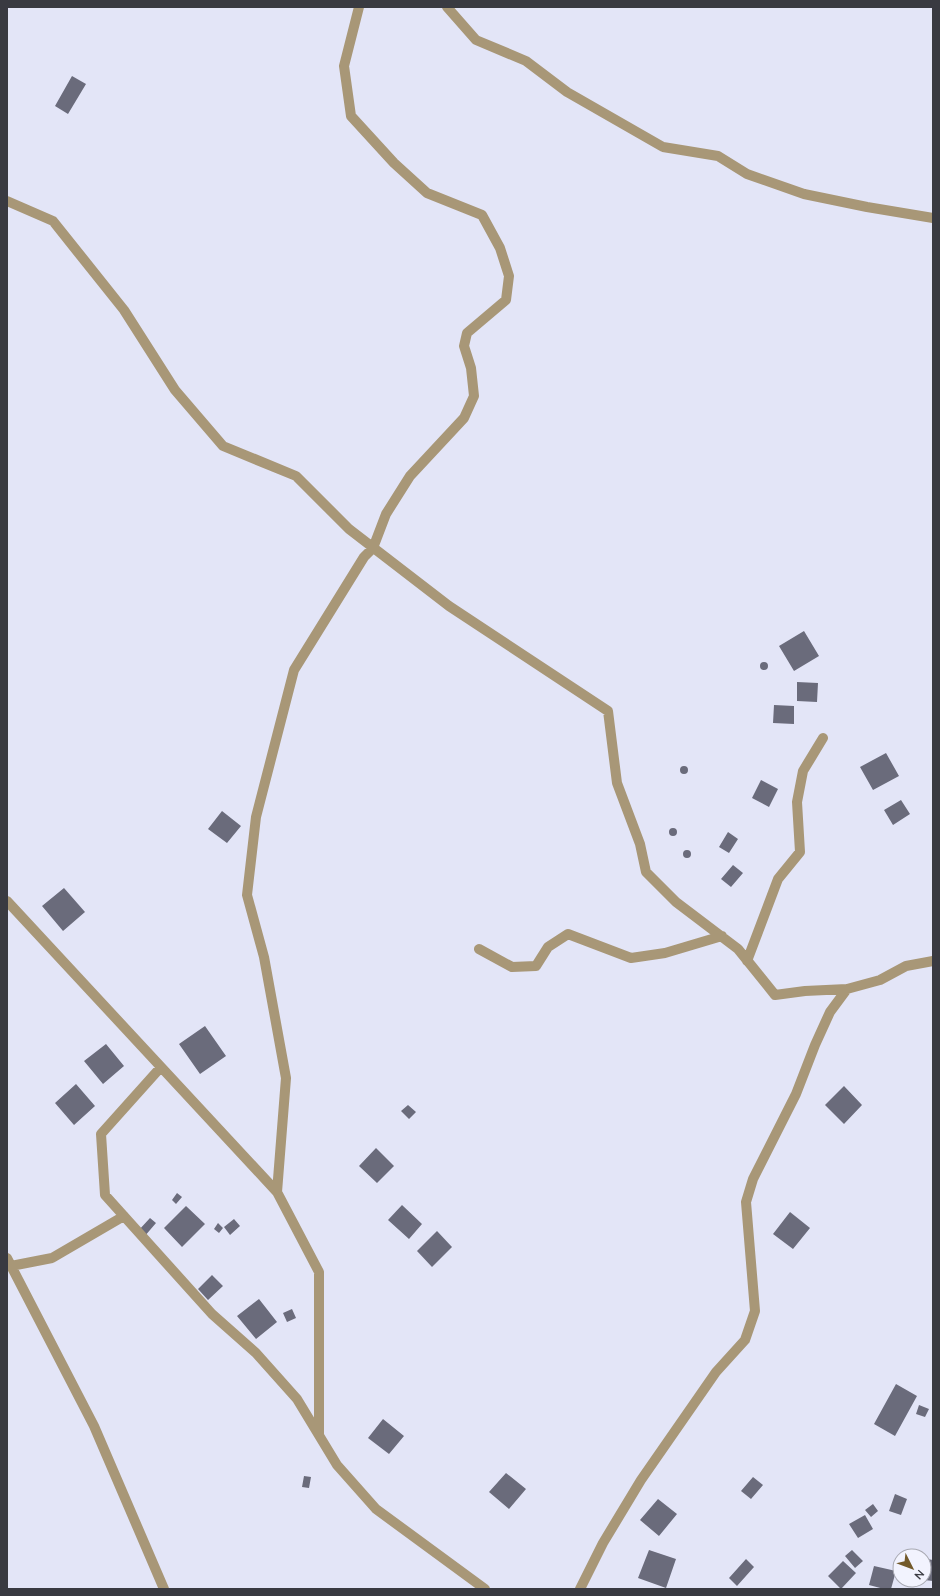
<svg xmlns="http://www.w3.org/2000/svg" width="940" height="1596" viewBox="0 0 940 1596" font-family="Mulish,sans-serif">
<rect width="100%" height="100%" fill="#e3e5f7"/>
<path fill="#6a6b7b" d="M72 76 86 84 68 114 55 106Z
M804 631 819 656 794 671 779 646Z
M760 666a4 4 0 1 1 8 0a4 4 0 1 1-8 0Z
M797 682 818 683 817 702 797 701Z
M774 705 794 706V724L773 723Z
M886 753 899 776 873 790 860 767Z
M680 770a4 4 0 1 1 8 0a4 4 0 1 1-8 0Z
M761 780 778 789 769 807 752 798Z
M901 800 910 814 893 825 884 810Z
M222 811 241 826 227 843 208 829Z
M669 832a4 4 0 1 1 8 0a4 4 0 1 1-8 0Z
M728 832 738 839 729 853 719 847Z
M683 854a4 4 0 1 1 8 0a4 4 0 1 1-8 0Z
M733 865 743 873 731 887 721 879Z
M64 888 85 912 63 931 42 906Z
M205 1026 226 1056 200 1074 179 1044Z
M106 1044 124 1066 103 1084 84 1061Z
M76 1084 95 1106 74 1125 55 1103Z
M844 1086 862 1105 844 1124 825 1105Z
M408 1105 416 1112 409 1119 401 1111Z
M376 1148 394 1166 377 1183 359 1166Z
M177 1193 182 1197 176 1204 172 1200Z
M402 1205 422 1224 409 1239 388 1220Z
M186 1206 205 1224 182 1247 164 1228Z
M790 1212 810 1228 793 1249 773 1234Z
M150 1218 156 1223 144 1237 138 1231Z
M234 1219 240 1226 230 1235 224 1227Z
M218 1223 223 1228 219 1233 214 1229Z
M437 1231 452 1247 432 1267 417 1251Z
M212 1275 223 1286 208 1300 198 1289Z
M259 1299 277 1322 256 1339 237 1316Z
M292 1309 296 1318 287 1322 283 1313Z
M896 1384 917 1396 895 1436 874 1424Z
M919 1405 929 1409 925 1417 916 1414Z
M383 1419 404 1436 389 1454 368 1438Z
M506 1473 526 1489 509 1509 489 1492Z
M304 1476 311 1477 309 1488 302 1487Z
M753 1477 763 1485 751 1499 741 1491Z
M895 1494 907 1499 901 1515 889 1511Z
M658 1499 677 1514 659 1536 640 1520Z
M873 1504 878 1511 871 1517 865 1510Z
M865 1515 873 1529 858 1538 849 1524Z
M649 1550 676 1559 666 1588 638 1578Z
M852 1550 863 1561 855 1568 845 1556Z
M746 1559 754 1567 737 1586 729 1578Z
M927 1559 933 1560V1581L924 1580Z
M843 1561 856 1573 841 1589 828 1576Z
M874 1566 896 1571 891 1589H884L869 1585Z"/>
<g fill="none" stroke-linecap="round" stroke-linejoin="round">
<path stroke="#a89777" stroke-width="10" d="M447 7 476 40 526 61 567 92 663 147 718 156 747 174 804 194 867 207 933 218
M7 201 53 221 124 310 175 390 223 446 296 476 349 529 449 606 608 711 617 783 640 844 646 872 676 902 738 949 775 995 805 991 847 989 880 980 906 966 933 961
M7 901 277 1192 319 1272V1435
M479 949 512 967 536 966 548 947 568 934 631 958 665 953 722 936
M747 961 778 879 800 852 797 802 803 771 823 738
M161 1067 101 1134 105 1195 212 1314 256 1353 297 1399 337 1465 376 1509 485 1589
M277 1192 286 1078 264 957 247 895 256 817 294 670 364 557 373 548 386 514 410 476 464 418 474 396 471 368 464 346 467 333 506 300 509 276 500 248 482 215 427 193 394 163 351 116 344 66 359 7
M7 1258 94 1426 164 1589
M11 1266 52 1258 124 1216
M580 1589 603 1543 641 1480 716 1372 745 1340 755 1311 746 1202 753 1179 796 1094 815 1045 830 1012 847 989"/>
</g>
<rect width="940" height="1596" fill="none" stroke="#393a41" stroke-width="16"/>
<g transform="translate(912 1568) rotate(132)"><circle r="19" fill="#f2f3fe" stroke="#a8a9b2"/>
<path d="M0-3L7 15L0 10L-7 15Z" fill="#72592a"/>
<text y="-6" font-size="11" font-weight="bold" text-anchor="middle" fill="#393a41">N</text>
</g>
</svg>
